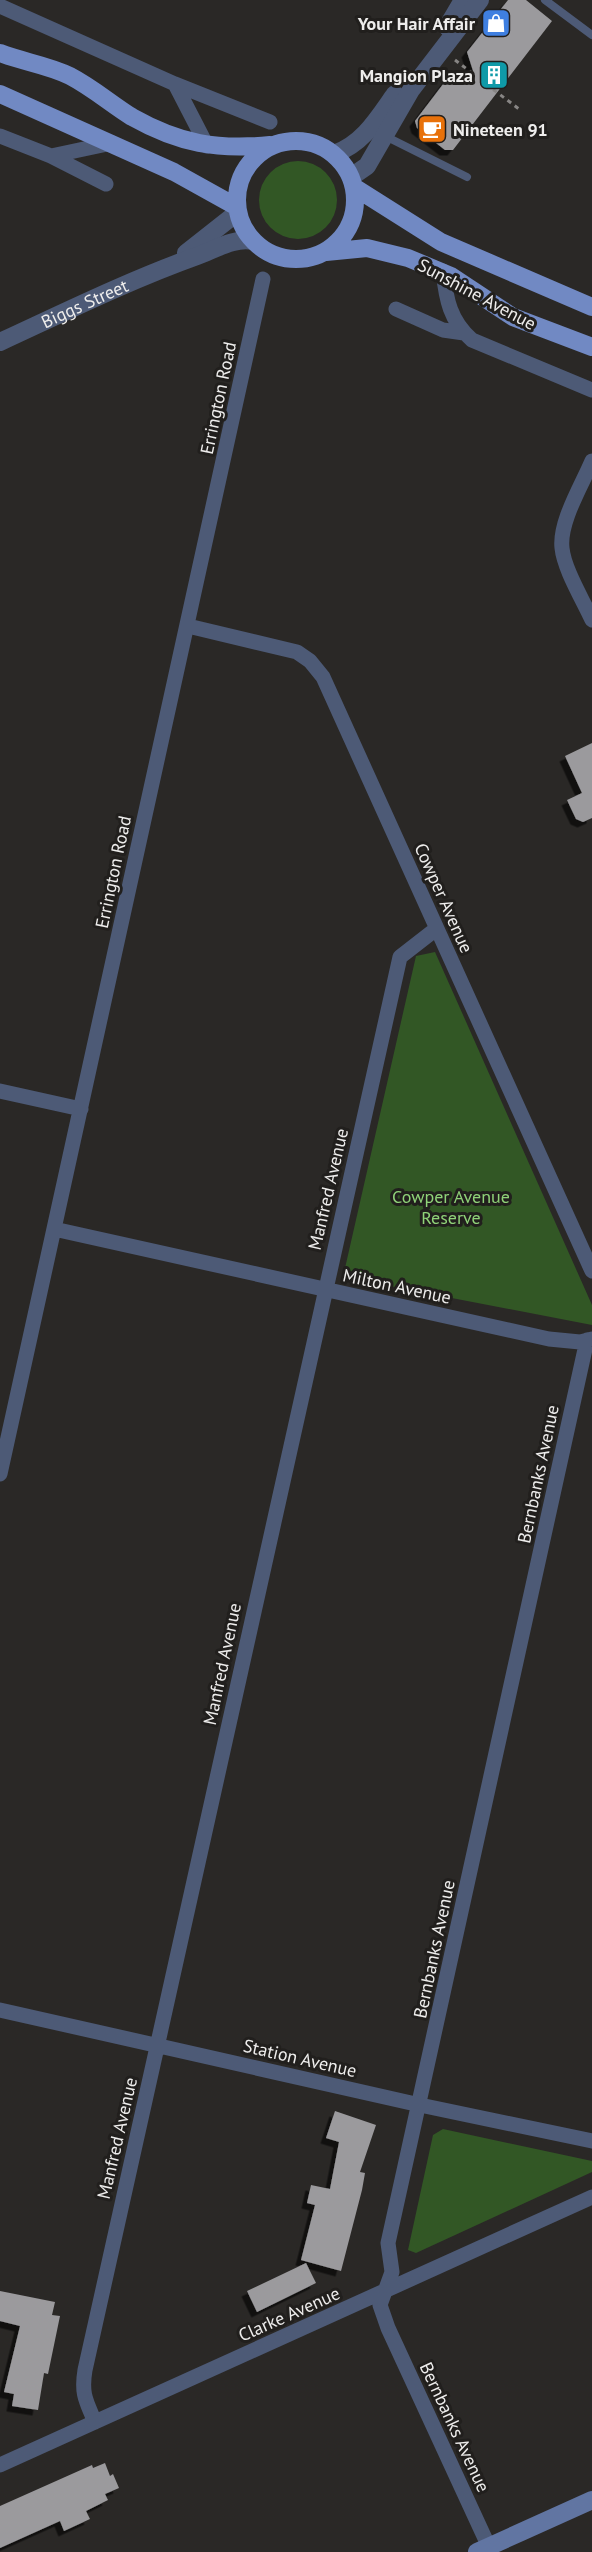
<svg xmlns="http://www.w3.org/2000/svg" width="592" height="2552" viewBox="0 0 592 2552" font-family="'PT Sans',sans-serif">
<defs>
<filter id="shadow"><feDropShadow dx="-5.5" dy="5.5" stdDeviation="0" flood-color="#0009"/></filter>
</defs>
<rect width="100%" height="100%" fill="#2a2826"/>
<path fill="#325725" d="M259 200a39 39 0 1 1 78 0a39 39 0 1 1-78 0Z
M435 952 592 1305V1325L343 1277 416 956Z
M443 2129 592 2161V2172L416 2253 408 2250 433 2135Z"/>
<path fill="#9b9a9d" filter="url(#shadow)" d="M508 0H526L552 21 453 150H445L417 128 415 121 450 75 475 77 467 52Z
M592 743V818L583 822 576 819 567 800 582 793 565 756Z
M335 2111 376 2125 360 2172 365 2173 362 2190 341 2271 301 2260 315 2205 307 2203 311 2185 330 2189 339 2142 326 2138Z
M306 2263 316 2283 257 2312 247 2291Z
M0 2291 55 2302 52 2315 60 2316 48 2374 44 2373 38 2410 12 2406 14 2394 4 2392 20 2326 0 2321Z
M105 2463 110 2476 113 2474 119 2488 105 2494 108 2500 86 2511 90 2519 64 2531 60 2521 0 2548V2506L92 2465 93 2468Z"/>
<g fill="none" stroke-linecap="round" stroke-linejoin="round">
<path stroke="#878584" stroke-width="3" stroke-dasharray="4.5 4.5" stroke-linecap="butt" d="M455 60 476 76
M486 84 519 109"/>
<path stroke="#4d5a76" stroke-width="8" d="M545 0 592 35
M385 136 467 177"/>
<path stroke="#4d5a76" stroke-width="15" d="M0 6 175 84 270 122
M175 84 207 146
M0 136 51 156 106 184
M51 156 112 143
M443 271C446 299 450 321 472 340L592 390
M396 309 443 330 464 333
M592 461C582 485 559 522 562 548 564 569 583 600 592 620
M188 626 297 652 310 661 323 677 592 1271
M0 1091 81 1109
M54 1229 549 1339 580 1342 592 1339
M0 1474 263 279
M0 2010 420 2105 592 2141
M95 2422C86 2401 81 2394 85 2370L400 957 436 929
M0 2465 592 2197
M489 2547 388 2328 380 2305 392 2272 388 2243 587 1340"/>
<g stroke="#4d5a76" stroke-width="18">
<path d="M447 27 463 0"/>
<path d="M334 154C363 144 378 118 395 94"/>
<path d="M351 177 367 166 411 90 480 0"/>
<path d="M186 253 238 212"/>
<path id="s1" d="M0 342C65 312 130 280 197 256 214 250 235 237 253 241"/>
</g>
<path stroke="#6175a2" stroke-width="18" d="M477 2552 592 2500"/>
<path stroke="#7189c3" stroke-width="18" d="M0 53C23 62 48 65 70 76 93 88 111 104 132 117 180 144 217 150 270 145
M0 94 174 172 237 207
M237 200a59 59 0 1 1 118 0a59 59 0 1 1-118 0Z
M354 187 441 242 592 307
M326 252 367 248 408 258 451 276 513 317 592 347"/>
</g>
<defs>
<g id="shop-square" transform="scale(1.5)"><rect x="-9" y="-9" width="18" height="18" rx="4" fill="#3f7fe0" stroke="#211f1d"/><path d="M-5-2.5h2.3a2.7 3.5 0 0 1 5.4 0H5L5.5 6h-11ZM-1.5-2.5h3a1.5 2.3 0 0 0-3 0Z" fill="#fff"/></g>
<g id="building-square" transform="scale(1.5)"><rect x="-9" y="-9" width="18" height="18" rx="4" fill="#0f9aa8" stroke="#211f1d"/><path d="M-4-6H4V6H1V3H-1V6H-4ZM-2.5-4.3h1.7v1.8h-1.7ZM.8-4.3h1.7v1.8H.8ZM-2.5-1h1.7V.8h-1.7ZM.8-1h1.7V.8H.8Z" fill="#fff"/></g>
<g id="cafe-square" transform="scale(1.5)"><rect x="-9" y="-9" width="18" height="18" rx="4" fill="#e8710a" stroke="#211f1d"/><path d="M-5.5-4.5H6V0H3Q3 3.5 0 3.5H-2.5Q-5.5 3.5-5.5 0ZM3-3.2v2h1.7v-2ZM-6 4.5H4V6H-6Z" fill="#fff"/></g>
</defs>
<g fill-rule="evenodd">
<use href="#shop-square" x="496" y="23"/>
<use href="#building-square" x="494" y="75"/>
<use href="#cafe-square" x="432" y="129"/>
</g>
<g text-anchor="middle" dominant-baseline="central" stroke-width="6" stroke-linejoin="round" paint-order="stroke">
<g font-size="18" font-weight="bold" fill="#eeedec" stroke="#211f1d" text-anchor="end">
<text x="475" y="23">Your Hair Affair</text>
<text x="473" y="75">Mangion Plaza</text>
<text x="453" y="129" text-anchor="start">Nineteen 91</text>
</g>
<g font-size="18" fill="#eeedec" stroke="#211f1d">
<text transform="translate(477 294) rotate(28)">Sunshine Avenue</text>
<text stroke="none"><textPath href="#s1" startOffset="93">Biggs Street</textPath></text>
<text transform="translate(218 398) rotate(-78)">Errington Road</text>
<text transform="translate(113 872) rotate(-78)">Errington Road</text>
<text transform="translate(444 898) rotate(66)">Cowper Avenue</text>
<text transform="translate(328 1189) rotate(-77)">Manfred Avenue</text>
<text transform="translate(397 1286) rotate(12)">Milton Avenue</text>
<text transform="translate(538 1474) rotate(-78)">Bernbanks Avenue</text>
<text transform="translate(222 1664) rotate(-78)">Manfred Avenue</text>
<text transform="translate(434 1949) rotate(-78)">Bernbanks Avenue</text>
<text transform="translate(300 2058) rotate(13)">Station Avenue</text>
<text transform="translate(117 2138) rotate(-77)">Manfred Avenue</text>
<text transform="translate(289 2314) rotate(-24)">Clarke Avenue</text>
<text transform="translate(455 2427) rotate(65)">Bernbanks Avenue</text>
</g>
<g font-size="18" fill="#90d379" stroke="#211f1d">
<text x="451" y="1196">Cowper Avenue<tspan x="451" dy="21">Reserve</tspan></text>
</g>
</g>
</svg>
